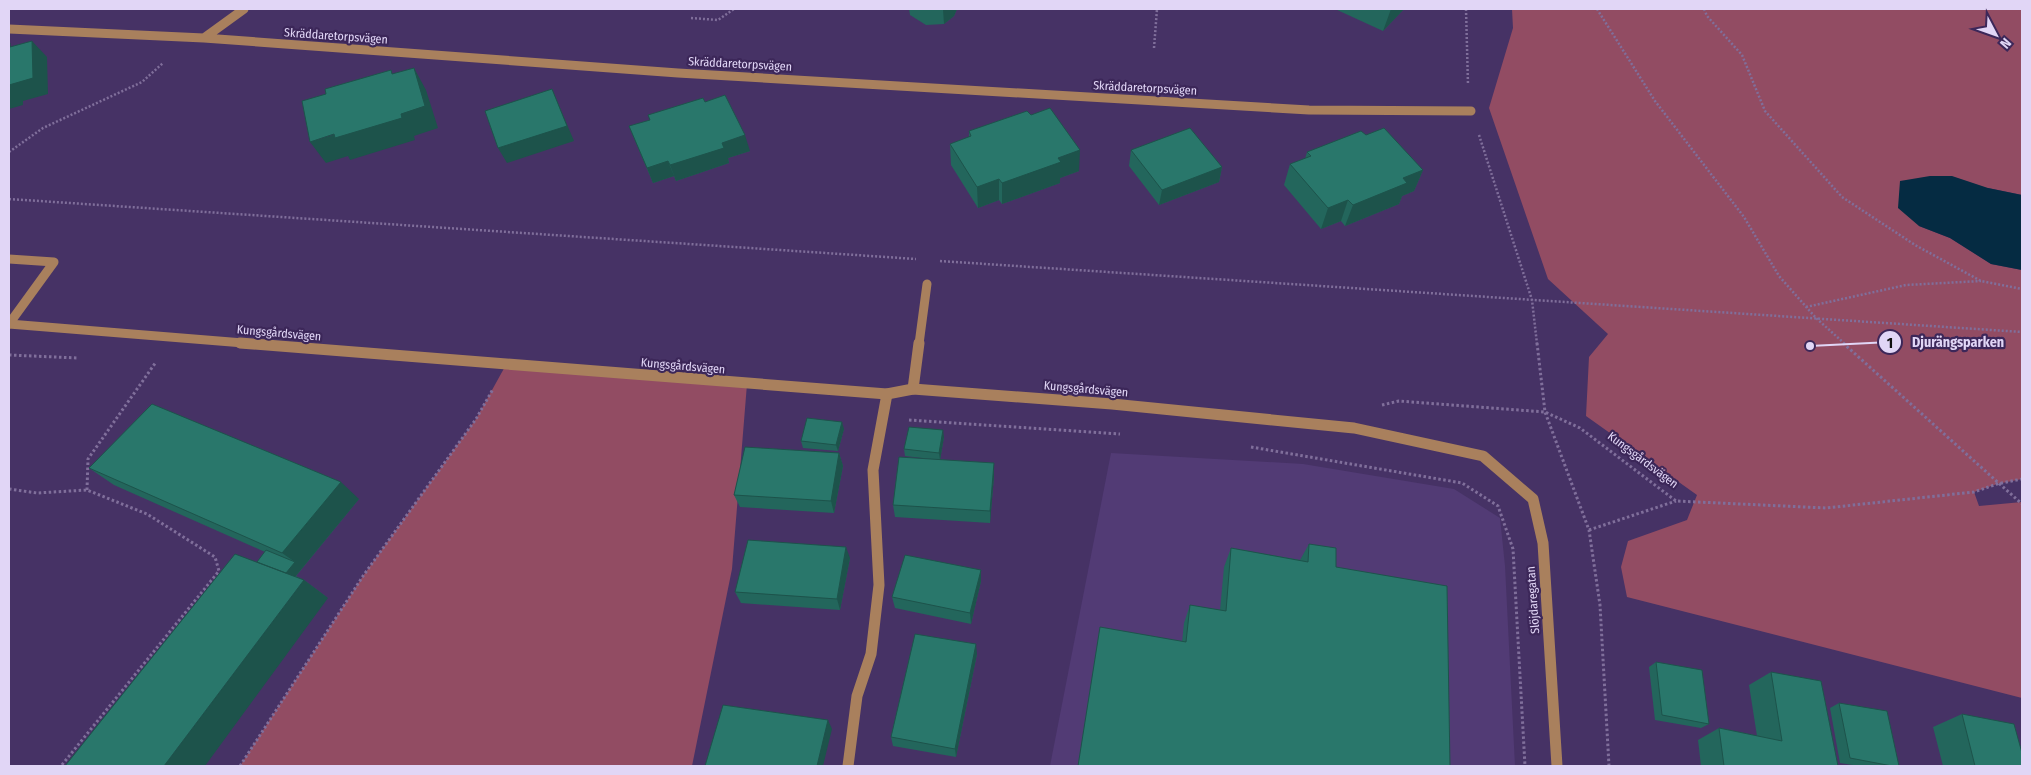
<svg xmlns="http://www.w3.org/2000/svg" width="2031" height="775" viewBox="0 0 2031 775" font-family="'Fira Sans Condensed',sans-serif">
<rect width="100%" height="100%" fill="#463265"/>
<path fill="#523b75" d="M1111 453 1303 464 1454 489 1500 518 1505 566 1515 766H1050Z"/>
<path fill="#924c63" d="M1512 9H2022V195L1988 188 1919 226 1950 238 1991 264 2022 270V479L1997 484 1974 492 1979 506 2022 502V698L1627 597 1621 567 1628 541 1687 520 1697 495 1586 416 1589 357 1608 334 1548 279 1489 108 1513 28Z
M507 363 747 384 732 569 692 766H240L363 576 476 419Z"/>
<path fill="#052b42" d="M1930 176H1952L1988 188 2022 195V270L1991 264 1950 238 1919 226 1898 208 1900 181Z"/>
<g fill="none" stroke-linecap="round" stroke-linejoin="round">
<path stroke="#806f9b" stroke-width="2.5" stroke-dasharray="2 2" stroke-linecap="butt" d="M1466 9 1468 85
M1597 9 1655 101 1744 217 1779 276 1816 318 1845 344
M1704 9 1707 16 1742 55 1765 111 1842 197 1915 245 1981 281 2022 289
M691 18 718 20 734 9
M1154 48 1157 9
M1479 135 1532 300 1537 344
M9 152 43 128 142 82 163 63
M9 199 916 259
M940 261 2022 332
M1806 307 1906 285 1981 281"/>
<path stroke="#806f9b" stroke-width="3" stroke-dasharray="2.5 2.5" stroke-linecap="butt" d="M1537 343 1545 412 1589 530 1600 605 1609 766
M1843 343 2022 504
M9 355 78 358
M1382 405 1399 401 1545 412 1580 428 1676 501 1826 508 1974 492 1997 484 2022 479
M909 420 1120 434
M1251 447 1462 483 1498 506 1513 549 1525 766
M9 489 37 493 87 490 147 514 215 557 219 571 61 766
M87 490 88 459 156 362
M1589 530 1676 501
M240 766 363 576 476 419 493 389"/>
<path stroke="#a9805d" stroke-width="9" d="M9 259 54 262 9 324
M919 344 927 284"/>
<path stroke="#a9805d" stroke-width="11" d="M913 389 919 343
M848 766 857 696 871 654 879 585 873 470 887 394"/>
<path stroke="#a9805d" stroke-width="9" d="M9 29 204 38 678 73 1309 110 1471 111
M204 38 244 9
M9 324 256 344"/>
<path stroke="#a9805d" stroke-width="11" d="M240 343 887 394 913 389 1112 404 1354 428 1483 456 1533 499 1543 543 1557 766"/>
</g>
<path fill="#23665c" d="M909 9H957L954 16 944 24 926 25 910 15Z
M1335 9H1404L1383 31Z
M629 126 750 151 728 158 729 163 676 181 674 176 653 183Z
M969 131 1079 171 1060 178V183L1002 204 999 200 978 208 951 165 950 144 969 137Z
M1366 135 1423 170 1414 191 1402 196 1399 204 1345 226 1341 221 1321 229 1284 185 1290 164 1305 159 1307 152Z
M1131 150 1222 167 1219 182 1159 205 1129 166Z
M844 429 838 451 803 448 801 441Z
M944 437 940 460 994 476 990 523 895 517 893 505 939 460 905 456 904 449Z
M839 453 843 466 834 513 740 507 734 495Z
M89 468 359 499 296 576 304 580 328 598 257 562 265 552 114 485Z
M1309 544 1336 567 1450 766 1182 642 1184 623 1190 605 1220 610 1224 567 1231 548 1300 560Z
M850 558 840 610 741 603 735 592Z
M981 570V581L971 624 895 608 892 597Z
M977 654 956 757 893 746 891 737Z
M1656 662 1709 724 1701 728 1655 720 1649 667Z
M1771 672 1838 766H1701L1698 740 1719 728 1757 736 1749 685Z
M1839 703 1899 766H1859L1840 763 1830 708Z
M1962 714 2022 766H1943L1933 727Z"/>
<path fill="#1d534b" d="M943 9H957L954 16 944 24Z
M1391 9H1404L1383 31Z
M32 41 47 57 48 94 23 101V105L9 109V85Z
M414 68 426 90 438 128 414 136 415 140 350 160 348 156 326 163 310 142 401 114Z
M552 89 574 141 507 163 498 148Z
M745 135 750 151 728 158 729 163 676 181 670 165 722 143Z
M1080 150 1079 171 1060 178V183L1002 204V183L1058 158Z
M668 161 674 176 653 183 647 168Z
M1222 167 1219 182 1159 205 1162 190Z
M1423 170 1414 191 1402 196 1399 204 1345 226 1353 205 1403 178Z
M999 179V200L978 208 977 187Z
M1348 200 1341 221 1321 229 1328 208Z
M842 422 844 429 838 451 836 445Z
M943 430 944 437 940 460 939 453Z
M839 453 843 466 834 513 831 501Z
M994 463V476L990 523V511Z
M341 482 359 499 290 583 282 577 295 562 282 553Z
M846 547 850 558 840 610 837 599Z
M981 570V581L971 624 970 613Z
M304 580 328 598 205 766H164Z
M976 644 977 654 956 757 955 749Z
M828 720 832 729 823 766H817Z"/>
<path fill="#29776b" stroke="#1d534b" d="M32 41 33 78 9 85V43H10V47Z
M414 68 425 106 401 114 402 118 335 138 334 134 310 142 302 101 326 94 325 89 391 70 392 74Z
M552 89 567 126 498 148 485 111Z
M725 95 745 135 722 143 724 148 670 165 668 161 647 168 629 126 650 120 648 115 703 98 705 102Z
M1050 108 1080 150 1058 158 1061 162 1002 183 999 179 977 187 950 144 971 136 969 131 1027 111 1031 115Z
M1190 128 1222 167 1162 190 1131 150Z
M1384 128 1423 170 1403 178 1407 183 1353 205 1348 200 1328 208 1290 164 1311 156 1307 152 1361 131 1366 135Z
M152 404 341 482 282 553 89 468Z
M807 418 842 422 836 445 801 441Z
M909 427 943 430 939 453 904 449Z
M745 447 839 453 831 501 734 495Z
M899 457 994 463 990 511 893 505Z
M748 540 846 547 837 599 735 592Z
M1309 544 1336 548V567L1447 586 1450 766H1078L1100 627 1186 642 1190 605 1226 611 1231 548 1308 562Z
M266 550 295 562 286 573 257 562Z
M235 554 304 580 164 766H65Z
M905 555 981 570 970 613 892 597Z
M915 634 976 644 955 749 891 737Z
M1656 662 1702 670 1709 724 1662 715Z
M1771 672 1821 681 1838 766H1724L1719 728 1782 741Z
M1839 703 1887 711 1899 766H1892L1850 758Z
M723 705 828 720 817 766H705Z
M1962 714 2014 724 2022 753V766H1975Z"/>
<g text-anchor="middle" dominant-baseline="central" stroke-width="4.5" stroke-linejoin="round" paint-order="stroke">
<g font-size="12" fill="#e1d6f6" stroke="#3c2759">
<text transform="translate(336 36) rotate(4)">Skräddaretorpsvägen</text>
<text transform="translate(740 64) rotate(3)">Skräddaretorpsvägen</text>
<text transform="translate(1145 88) rotate(3)">Skräddaretorpsvägen</text>
<text transform="translate(279 333) rotate(5)">Kungsgårdsvägen</text>
<text transform="translate(683 366) rotate(5)">Kungsgårdsvägen</text>
<text transform="translate(1086 389) rotate(5)">Kungsgårdsvägen</text>
<text transform="translate(1643 460) rotate(37)">Kungsgårdsvägen</text>
<text transform="translate(1533 600) rotate(-94)">Slöjdaregatan</text>
</g>
</g>
<path fill="none" stroke="#e1d6f6" stroke-width="2" d="M1810 346L1890 342"/>
<g fill="#e1d6f6" stroke="#3c2759" stroke-width="2">
<circle cx="1810" cy="346" r="5"/>
<circle cx="1890" cy="342" r="12"/>
</g>
<g font-size="15" text-anchor="middle" font-weight="bold" fill="#111">
<text x="1890" y="348">1</text>
</g>
<g font-size="14" text-anchor="middle" font-weight="bold" fill="#e1d6f6" stroke="#3c2759" stroke-width="4.5" stroke-linejoin="round" paint-order="stroke">
<text x="1958" y="347">Djurängsparken</text>
</g>
<rect width="2031" height="775" fill="none" stroke="#e1d6f6" stroke-width="20"/>
<g transform="translate(1996 35) rotate(131)" stroke="#3c2759" stroke-width="4" paint-order="stroke">
<path d="M0-4L9 19L0 12L-9 19Z" fill="#e1d6f6"/>
<text y="-8" font-size="14" font-weight="bold" text-anchor="middle" fill="#e1d6f6">N</text>
</g>
</svg>
